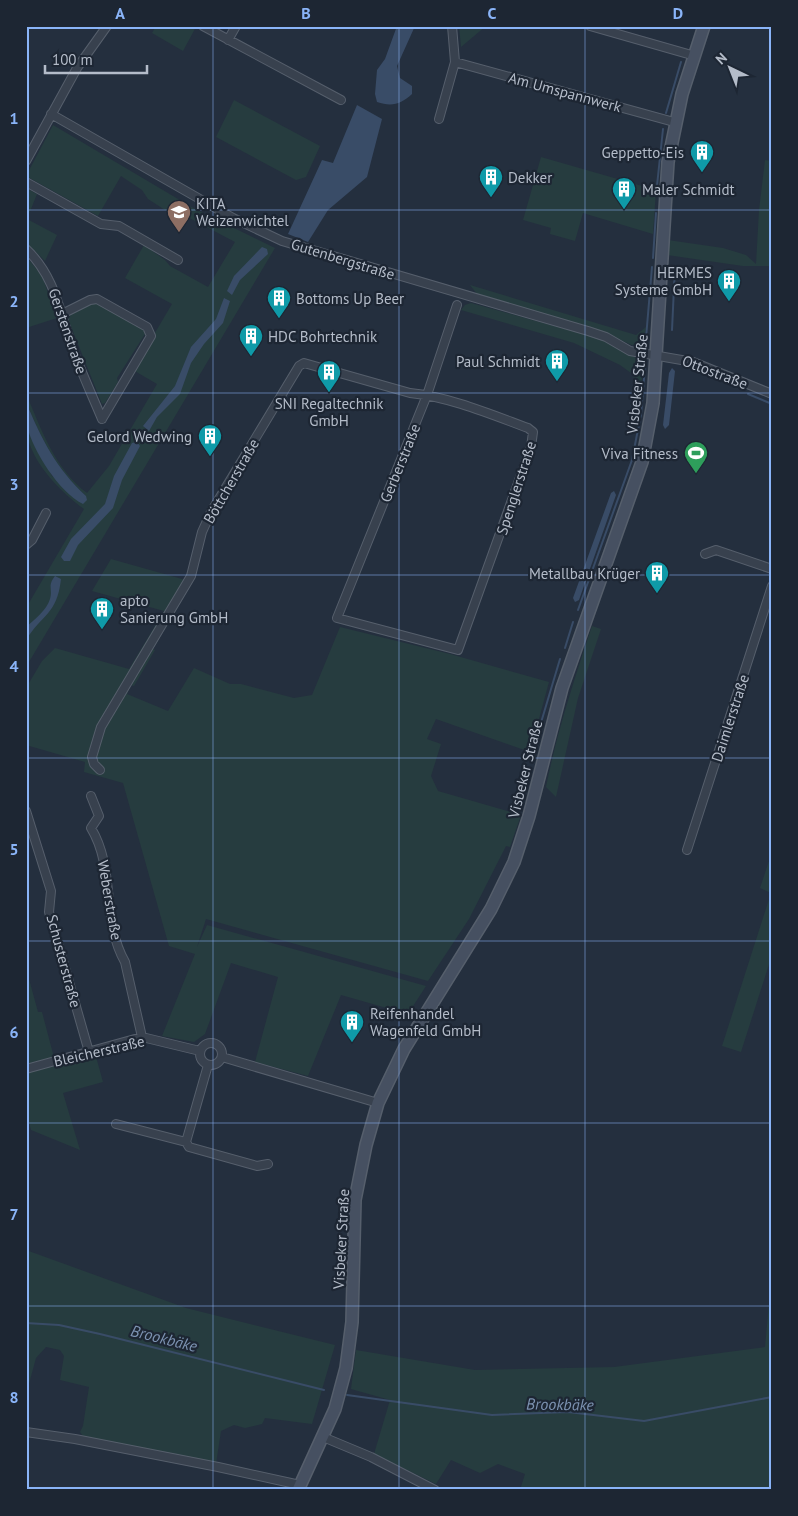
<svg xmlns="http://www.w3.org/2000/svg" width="798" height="1516" viewBox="0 0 798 1516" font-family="'PT Sans',sans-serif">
<rect width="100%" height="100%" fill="#242f3e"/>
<path fill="#263c3f" d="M156 26H195L196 27 183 51 152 33Z
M459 26H486L461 47Z
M234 100 320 146 306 177 296 180 216 137Z
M53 125 195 209 275 248 26 667V608L84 509C59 491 26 457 26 425L52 476 86 496C56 468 42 440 26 402V394C42 430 54 468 87 493L109 466 157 384 133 370 172 304 125 278 144 245 165 260 170 266 208 287 235 242 178 212 165 210 148 199 142 190 121 176 98 216 26 176Z
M541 157 656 190 653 234 583 213 575 241 550 234 551 228 523 220Z
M765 160 772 161V266H743L667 255 668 240 723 248 746 255 756 264 759 210Z
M26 188 37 194 27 219 57 235 45 261 26 242Z
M26 256 42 276 57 318 26 328Z
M470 285 636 335 646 327 644 344 632 345 590 327 477 294Z
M94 301 143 328 145 334 117 378 118 382 105 403 102 404 68 319 73 312Z
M471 303 605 340 643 362 641 390 631 373 620 365 574 343 461 310 465 305Z
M111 559 182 579 191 585 153 649 155 650 134 686 131 685 127 694 168 711 194 668 230 684H241L294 698 312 695 340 627 450 654 549 682 530 752 436 719 427 739 441 744 431 776 438 791 521 815 510 847 506 846 469 919 428 981 206 919 197 947 207 925 426 986 408 1014 341 995 308 1076 255 1062 278 977 231 963 205 1034 194 1042 162 1036 195 954 169 946 123 783 84 772 85 762 26 745V688L42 661 55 648 129 669 164 611 92 591Z
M592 626 601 629 578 698 556 797 546 787C557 732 574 680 592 626Z
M772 852V955L741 1052 722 1046 771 893 760 888Z
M26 968 38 1012H42L56 1065 95 1053 103 1082 63 1093 80 1150 31 1130 26 1111Z
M26 1250 186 1308 335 1345 312 1424 265 1418 262 1424 245 1428 234 1425 221 1431 216 1464 83 1436 80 1432 83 1426 89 1387 60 1380 64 1356 60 1350 46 1347 36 1358 26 1395Z
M772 1270V1490H520L525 1474 498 1464 480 1473 451 1460 436 1484 374 1454 390 1400 351 1389 356 1350 475 1370 614 1367 765 1347Z"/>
<path fill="#394c67" d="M397 26H415L397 66 400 78 412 86V94C401 104 392 107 377 102L375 94 377 70 385 59Z
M357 105 382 119 367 177 328 210 308 242 288 234 322 160 333 163Z
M262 247 267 249 268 254 240 280 232 295 227 291 234 276Z
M224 298 230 301 223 323 204 344 191 363 180 394 157 417 149 431 143 426 175 386 191 347 216 319Z
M672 368 675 371 669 425 665 429 663 425 669 373Z
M26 402C42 440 56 468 86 496L87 500 83 504C59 492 33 451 27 426 25 419 26 410 26 402Z
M137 442 140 446 122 480 113 508 78 545 70 561H64L61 557 71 539 105 504 114 476 132 443Z
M614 491 616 495 579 600 575 602 573 598 611 493Z
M55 576 61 579C57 615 42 614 26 640V627C34 620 47 610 50 599 53 589 47 586 55 576Z"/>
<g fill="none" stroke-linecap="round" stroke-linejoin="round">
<path stroke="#394c67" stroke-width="2" d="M666 113 681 62
M656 195 663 129
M653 258 656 213
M672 330 675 266
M646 338 652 267
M748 394 772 404
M578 610 632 460 641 414 645 367
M565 648 573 622
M537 736 560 659
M26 1323 59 1325 100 1334 324 1390
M347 1395 492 1415 568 1412 644 1421 772 1397"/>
<g stroke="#565f6c" stroke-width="10">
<path id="minor" d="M203 26 341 100
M452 26 455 62 674 122
M590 26 695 56
M228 40 236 26
M51 114 233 218 282 241 588 331 606 337 630 351 693 362 772 394
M439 119 455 62
M26 161 77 68 107 26
M26 182 101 224 119 226 178 260
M26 249C53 274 59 307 70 341 79 367 91 393 102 419
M62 314 90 300 97 299 147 327 151 336 102 419
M26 545 32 540 46 513
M705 554 716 550 772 569
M100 770 94 764 92 757 101 727 191 576 202 532 211 512 299 366 304 363 410 393C450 397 490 414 528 428L533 432 531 447 458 650 337 618 427 395 457 305
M91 796 99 816 91 828C116 869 101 920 125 962L142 1037
M26 811 51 891 49 912 89 1052
M687 850 772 586
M200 1054a11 11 0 1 1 22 0a11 11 0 1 1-22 0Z
M222 1057 378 1103
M26 1069 142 1037 200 1051
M116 1124 186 1142 189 1147 257 1166 268 1164
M186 1142 208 1065
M26 1432 75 1439 218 1467 300 1485
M323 1437 371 1457 435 1490"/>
</g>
<g stroke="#565f6c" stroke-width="14">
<path id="secondary" d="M298 1490 335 1409 346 1368 352 1322 355 1200 366 1145 378 1103 404 1049 491 909 514 862 529 816 562 688 642 462 653 403 668 162 682 94 704 26"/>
</g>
<use href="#minor" stroke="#38414e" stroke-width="8"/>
<use href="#secondary" stroke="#465061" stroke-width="11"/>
</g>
<path fill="none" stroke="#8ab4f8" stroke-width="1" stroke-opacity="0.55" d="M213 26V1490M399 26V1490M585 26V1490M26 210H772M26 393H772M26 575H772M26 758H772M26 941H772M26 1123H772M26 1306H772"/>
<defs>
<g id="building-pin" transform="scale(1.25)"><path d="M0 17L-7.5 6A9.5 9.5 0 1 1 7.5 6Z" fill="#0f9aa8" stroke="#1d2633"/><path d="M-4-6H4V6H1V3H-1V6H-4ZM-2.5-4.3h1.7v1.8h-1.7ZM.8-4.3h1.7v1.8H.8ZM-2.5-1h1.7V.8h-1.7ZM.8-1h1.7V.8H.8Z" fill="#fff"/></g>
<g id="school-pin" transform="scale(1.25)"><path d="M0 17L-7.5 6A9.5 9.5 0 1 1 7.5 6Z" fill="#8d6e63" stroke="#1d2633"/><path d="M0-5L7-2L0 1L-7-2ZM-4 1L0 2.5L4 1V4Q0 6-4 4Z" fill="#fff"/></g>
<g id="stadium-pin" transform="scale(1.25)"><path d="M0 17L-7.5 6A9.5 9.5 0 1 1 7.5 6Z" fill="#2e9e5b" stroke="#1d2633"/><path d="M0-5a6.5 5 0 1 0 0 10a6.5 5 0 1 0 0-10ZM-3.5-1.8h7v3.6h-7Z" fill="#fff"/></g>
</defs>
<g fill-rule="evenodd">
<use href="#building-pin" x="702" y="152"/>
<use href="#building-pin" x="491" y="177"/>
<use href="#building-pin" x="624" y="189"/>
<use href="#school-pin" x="179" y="212"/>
<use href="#building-pin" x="729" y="281"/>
<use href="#building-pin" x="279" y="298"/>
<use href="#building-pin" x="251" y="336"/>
<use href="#building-pin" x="557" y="361"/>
<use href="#building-pin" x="329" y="372"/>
<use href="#building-pin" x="210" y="436"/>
<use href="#stadium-pin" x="696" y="453"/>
<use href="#building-pin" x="657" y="573"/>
<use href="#building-pin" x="102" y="609"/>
<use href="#building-pin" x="352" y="1022"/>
</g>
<g text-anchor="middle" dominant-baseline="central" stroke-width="4.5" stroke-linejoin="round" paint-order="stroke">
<g font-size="15" fill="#b4bcc9" stroke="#1d2633">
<text transform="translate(565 92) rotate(15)">Am Umspannwerk</text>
<text transform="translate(343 259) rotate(17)">Gutenbergstraße</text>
<text transform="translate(68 331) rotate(71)">Gerstenstraße</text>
<text transform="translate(715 372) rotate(21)">Ottostraße</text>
<text transform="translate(637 384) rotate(-84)">Visbeker Straße</text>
<text transform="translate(400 463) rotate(-68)">Gerberstraße</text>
<text transform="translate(231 481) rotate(-60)">Böttcherstraße</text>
<text transform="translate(516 488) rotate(-72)">Spenglerstraße</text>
<text transform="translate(730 718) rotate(-72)">Daimlerstraße</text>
<text transform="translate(525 769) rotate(-76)">Visbeker Straße</text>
<text transform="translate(110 900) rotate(80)">Weberstraße</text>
<text transform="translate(64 961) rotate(75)">Schusterstraße</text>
<text transform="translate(99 1051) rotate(-13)">Bleicherstraße</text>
<text transform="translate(341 1239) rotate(-87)">Visbeker Straße</text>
</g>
<g font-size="15" fill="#b4bcc9" stroke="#1d2633" text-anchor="start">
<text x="684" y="152" text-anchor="end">Geppetto-Eis</text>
<text x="508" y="177">Dekker</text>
<text x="642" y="189">Maler Schmidt</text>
<text x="196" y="203">KITA<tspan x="196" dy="17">Weizenwichtel</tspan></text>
<text x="712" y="272" text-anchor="end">HERMES<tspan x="712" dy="17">Systeme GmbH</tspan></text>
<text x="296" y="298">Bottoms Up Beer</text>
<text x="268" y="336">HDC Bohrtechnik</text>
<text x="540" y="361" text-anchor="end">Paul Schmidt</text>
<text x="329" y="403" text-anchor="middle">SNI Regaltechnik<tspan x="329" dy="17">GmbH</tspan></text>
<text x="192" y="436" text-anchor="end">Gelord Wedwing</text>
<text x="678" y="453" text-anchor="end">Viva Fitness</text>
<text x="640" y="573" text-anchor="end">Metallbau Krüger</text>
<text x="120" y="600">apto<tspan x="120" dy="17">Sanierung GmbH</tspan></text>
<text x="370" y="1013">Reifenhandel<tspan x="370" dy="17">Wagenfeld GmbH</tspan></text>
</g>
<g font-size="16" font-style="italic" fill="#7c92b1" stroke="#1d2633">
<text transform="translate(164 1338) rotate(14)">Brookbäke</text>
<text transform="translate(560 1404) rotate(1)">Brookbäke</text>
</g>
</g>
<rect width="798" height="1516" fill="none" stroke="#1d2633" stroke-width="55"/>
<g transform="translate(730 68) rotate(317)" stroke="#1d2633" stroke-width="4" paint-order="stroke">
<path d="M0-4L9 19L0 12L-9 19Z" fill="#b4bcc9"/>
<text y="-8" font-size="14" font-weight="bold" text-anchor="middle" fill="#b4bcc9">N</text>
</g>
<path d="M45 65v8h102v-8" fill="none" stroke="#b4bcc9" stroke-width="2.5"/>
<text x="52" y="65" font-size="15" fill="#b4bcc9" stroke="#1d2633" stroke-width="4" paint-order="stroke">100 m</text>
<rect x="28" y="28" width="742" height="1460" fill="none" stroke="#8ab4f8" stroke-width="2"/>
<g font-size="16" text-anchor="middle" font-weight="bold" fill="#8ab4f8">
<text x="120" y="19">A</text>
<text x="306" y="19">B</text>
<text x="492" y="19">C</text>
<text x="678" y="19">D</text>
<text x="14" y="124">1</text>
<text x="14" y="307">2</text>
<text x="14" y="490">3</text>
<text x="14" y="672">4</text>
<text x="14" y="855">5</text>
<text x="14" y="1038">6</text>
<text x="14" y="1220">7</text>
<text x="14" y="1403">8</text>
</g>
</svg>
